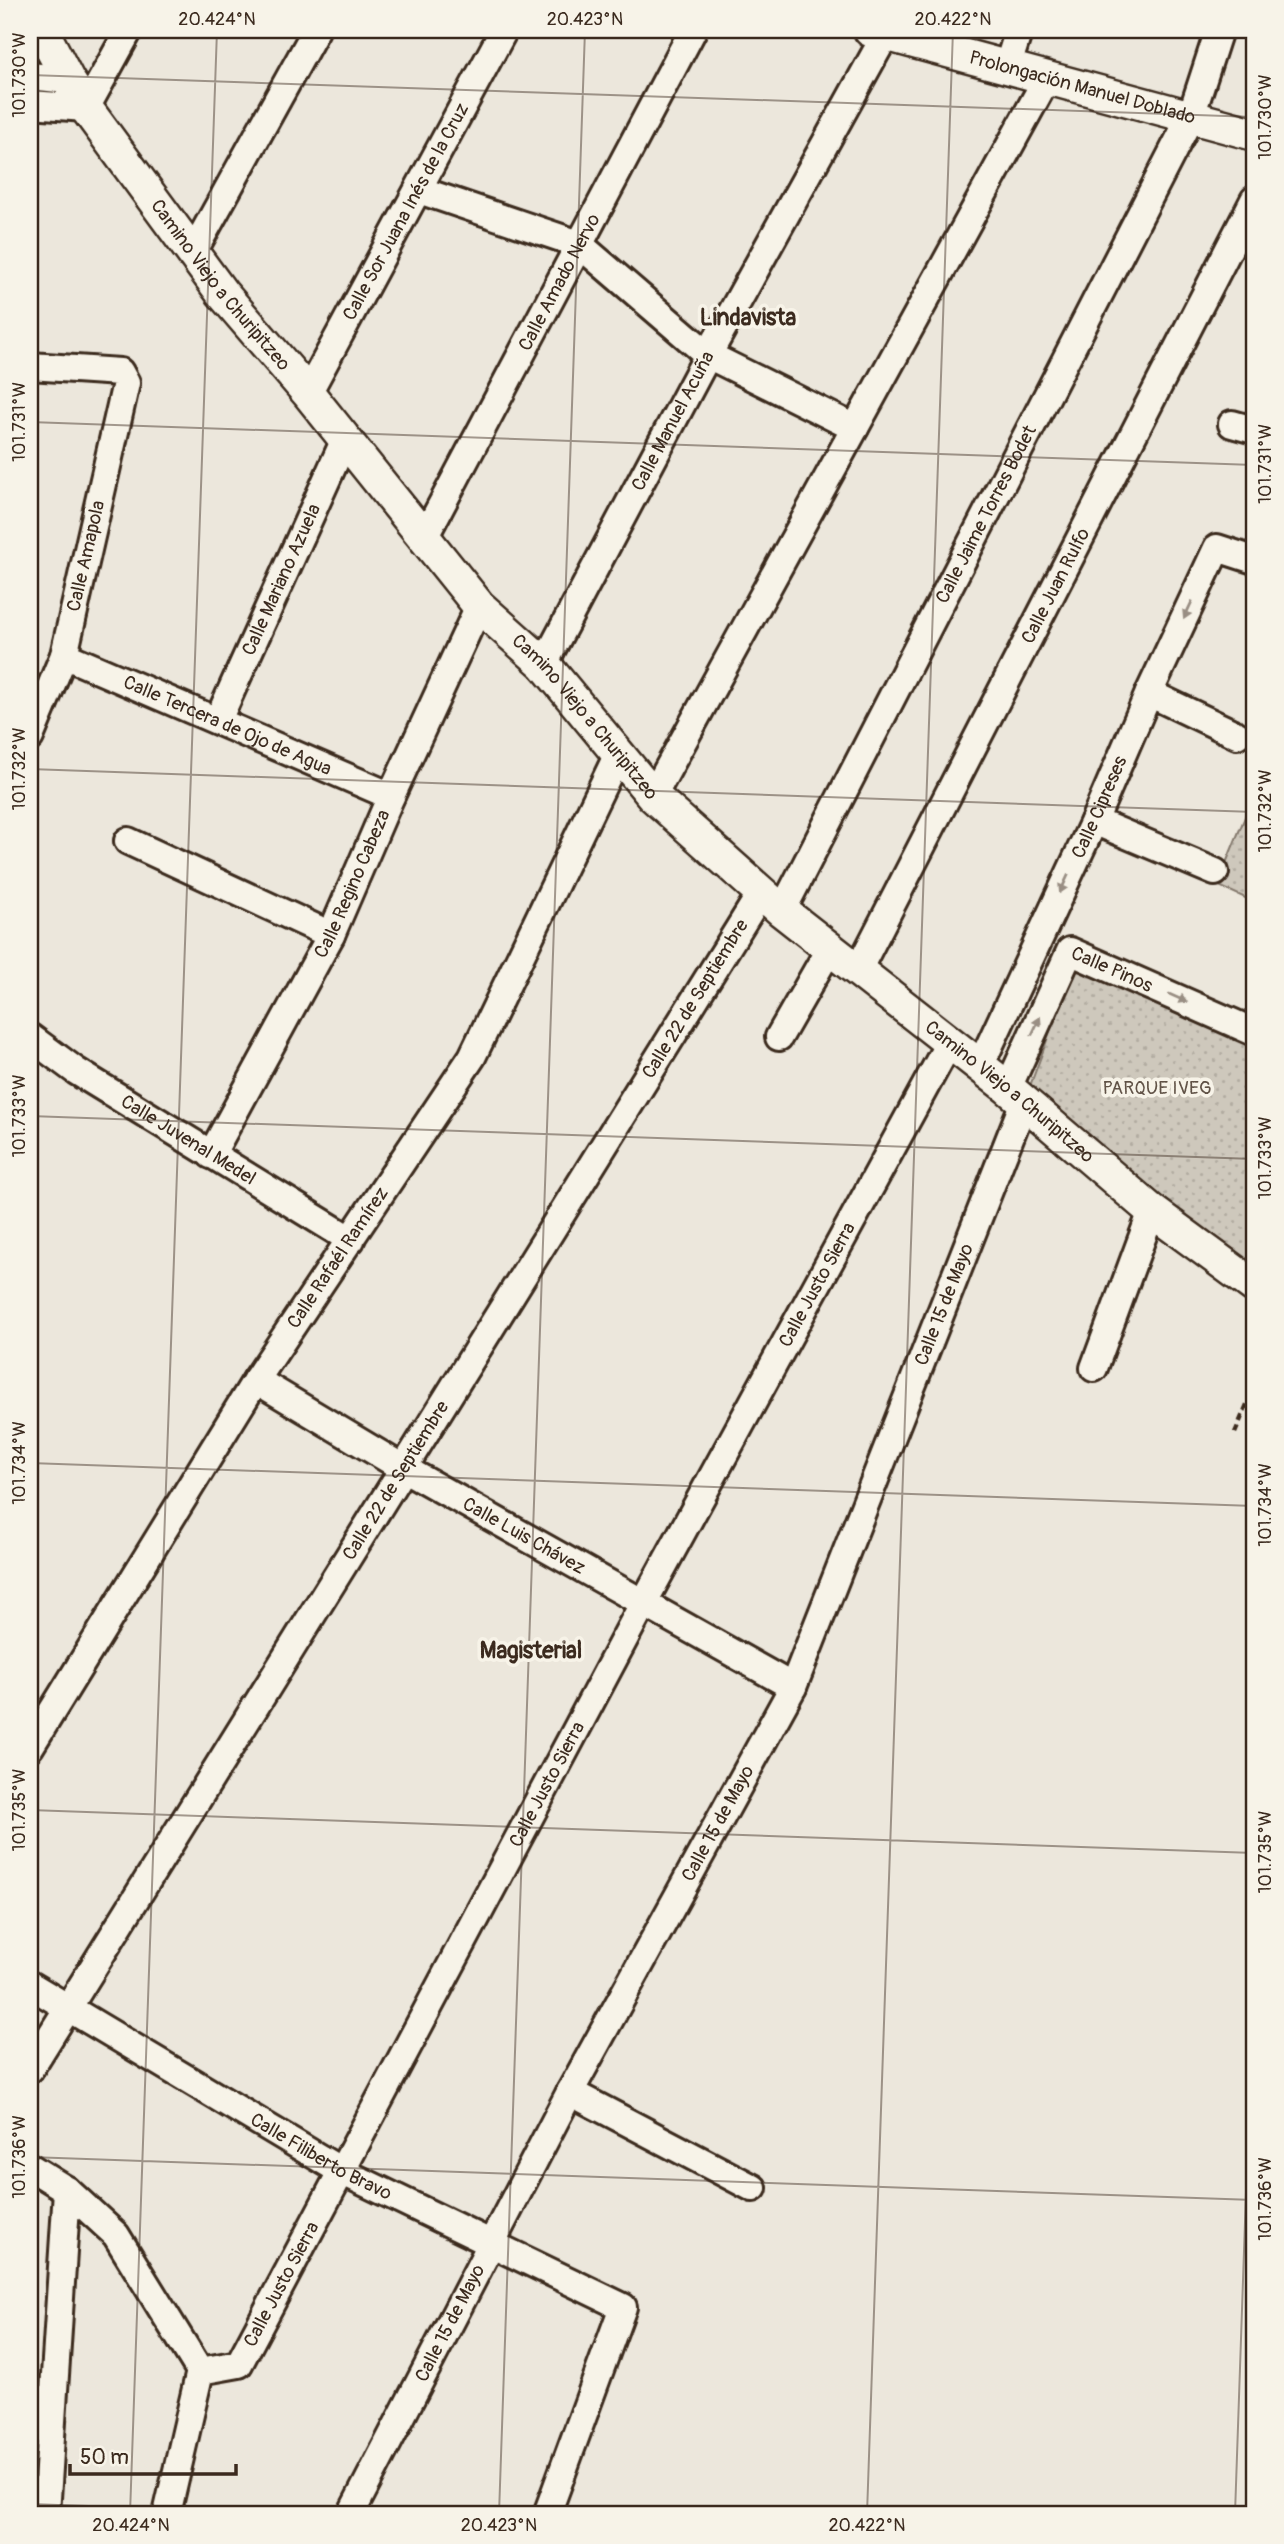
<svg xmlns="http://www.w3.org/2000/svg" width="1284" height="2544" viewBox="0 0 1284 2544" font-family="Pangolin,sans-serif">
<defs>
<pattern id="grass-dots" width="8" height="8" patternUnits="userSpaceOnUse" patternTransform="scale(1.75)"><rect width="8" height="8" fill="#cec8bc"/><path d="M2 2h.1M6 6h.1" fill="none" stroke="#b2aca1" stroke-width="1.8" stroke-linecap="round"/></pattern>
</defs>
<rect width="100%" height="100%" fill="#ece7dc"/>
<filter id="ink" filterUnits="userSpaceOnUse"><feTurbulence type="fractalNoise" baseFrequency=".0143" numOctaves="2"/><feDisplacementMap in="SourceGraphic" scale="14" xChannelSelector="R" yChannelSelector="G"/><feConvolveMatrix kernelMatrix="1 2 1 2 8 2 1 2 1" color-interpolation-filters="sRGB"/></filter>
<g filter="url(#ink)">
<path fill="url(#grass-dots)" stroke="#84796d" stroke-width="2" d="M1254 795V902L1217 885Z
M1077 949 1254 1028V1284L1024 1102 1046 1043Z"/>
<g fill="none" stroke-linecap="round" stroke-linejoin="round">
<g stroke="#3b2a1e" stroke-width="32">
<g id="minor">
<path d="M1007 68 1019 30"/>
<path d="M30 76 68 80"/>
<path d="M30 104 86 108 129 30"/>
<path d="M419 190 579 244 708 355 855 428"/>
<path d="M192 254 316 30"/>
<path d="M30 366 120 372 126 383 64 655 30 737"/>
<path id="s1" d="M308 393 504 30"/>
<path d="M1232 424 1254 430"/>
<path id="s2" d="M425 536 693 30"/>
<path id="s3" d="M64 655 391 796"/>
<path id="s4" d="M544 664 708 355 886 34"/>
<path d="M1149 693 1237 735"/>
<path id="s5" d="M218 720 345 439"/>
<path d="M653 796 1047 78"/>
<path d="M1094 821 1215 872"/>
<path d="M128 841 331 935"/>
<path id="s6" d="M782 911 1191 116 1219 30"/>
<path id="s7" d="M858 970 1254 200"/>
<path id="s8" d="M30 1037 76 1071 351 1240"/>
<path d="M779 1037 830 948"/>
<path id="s9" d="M980 1066 1094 821 1149 693 1217 548 1254 560"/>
<path id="s10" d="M1008 1088 1070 951 1254 1032"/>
<path id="s11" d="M211 1155 331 935 391 796 479 606"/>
<path d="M1094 1368 1152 1211"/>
<path id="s12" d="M256 1380 403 1468 793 1687"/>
<path id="s13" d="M30 1747 256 1380 472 1057 618 754"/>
<path id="s14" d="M30 1985 341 2171 623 2307 547 2514"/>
<path id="s15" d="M30 2069 761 893"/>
<path d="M570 2092 753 2188"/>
<path d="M30 2167 67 2190 116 2235 200 2371"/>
<path id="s16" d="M200 2371 239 2364 644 1602 949 1043"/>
<path d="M46 2514 67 2190"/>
<path d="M167 2514 200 2371"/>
<path id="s17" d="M351 2514 570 2092 793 1687 1024 1102"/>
</g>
</g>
<g stroke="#3b2a1e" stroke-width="37">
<g id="tertiary">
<path id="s18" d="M42 30 68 80 86 108 222 293 308 393 479 606 544 664 653 796 782 911 1008 1088 1152 1211 1254 1286"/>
<path id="s19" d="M870 30 1254 134"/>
</g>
</g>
<path stroke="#3b2a1e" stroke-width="4.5" stroke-dasharray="7 5" stroke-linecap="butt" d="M1235 1433 1254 1388"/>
<use href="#minor" stroke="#f7f3e8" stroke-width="26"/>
<use href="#tertiary" stroke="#f7f3e8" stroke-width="32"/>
</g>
<defs><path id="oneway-solid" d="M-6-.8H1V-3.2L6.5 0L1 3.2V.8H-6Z" transform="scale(1.75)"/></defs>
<g fill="#998e83">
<use href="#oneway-solid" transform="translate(1188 610) rotate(115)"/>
<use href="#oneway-solid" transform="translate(1064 884) rotate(115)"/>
<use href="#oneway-solid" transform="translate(1178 998) rotate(24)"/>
<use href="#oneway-solid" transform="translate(1036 1026) rotate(-65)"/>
</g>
</g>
<path fill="none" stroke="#3b2a1e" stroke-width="2" stroke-opacity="0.45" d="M30 75 1254 117M30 422 1254 465M30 769 1254 812M30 1116 1254 1159M30 1463 1254 1506M30 1810 1254 1853M30 2157 1254 2200M30 2504 324 2514M130 2514 217 30M499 2514 585 30M867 2514 953 30M1235 2514 1254 1959"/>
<g text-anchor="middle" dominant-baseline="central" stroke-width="7" stroke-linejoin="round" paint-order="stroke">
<g font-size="19" fill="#3b2a1e" stroke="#f7f3e8">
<text stroke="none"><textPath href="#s19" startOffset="220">Prolongación Manuel Doblado</textPath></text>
<text stroke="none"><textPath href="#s1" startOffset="206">Calle Sor Juana Inés de la Cruz</textPath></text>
<text stroke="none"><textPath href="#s2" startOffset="287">Calle Amado Nervo</textPath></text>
<text stroke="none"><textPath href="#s18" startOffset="312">Camino Viejo a Churipitzeo</textPath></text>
<text stroke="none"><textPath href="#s4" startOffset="275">Calle Manuel Acuña</textPath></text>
<text stroke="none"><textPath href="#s6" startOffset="446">Calle Jaime Torres Bodet</textPath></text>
<text transform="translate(86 556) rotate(-77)">Calle Amapola</text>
<text stroke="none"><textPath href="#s5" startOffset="154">Calle Mariano Azuela</textPath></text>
<text stroke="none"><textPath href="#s7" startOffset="432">Calle Juan Rulfo</textPath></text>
<text stroke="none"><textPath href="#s18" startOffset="878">Camino Viejo a Churipitzeo</textPath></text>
<text stroke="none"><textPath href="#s3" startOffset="178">Calle Tercera de Ojo de Agua</textPath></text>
<text stroke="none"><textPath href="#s9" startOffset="285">Calle Cipreses</textPath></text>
<text stroke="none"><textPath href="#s11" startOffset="306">Calle Regino Cabeza</textPath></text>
<text stroke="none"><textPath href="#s10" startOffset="196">Calle Pinos</textPath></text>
<text stroke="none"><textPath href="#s15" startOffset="1260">Calle 22 de Septiembre</textPath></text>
<text stroke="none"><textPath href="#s18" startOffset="1446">Camino Viejo a Churipitzeo</textPath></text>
<text stroke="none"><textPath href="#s8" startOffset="189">Calle Juvenal Medel</textPath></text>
<text stroke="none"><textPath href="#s13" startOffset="578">Calle Rafaél Ramírez</textPath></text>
<text stroke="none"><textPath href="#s16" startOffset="1264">Calle Justo Sierra</textPath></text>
<text stroke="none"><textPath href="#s17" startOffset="1349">Calle 15 de Mayo</textPath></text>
<text stroke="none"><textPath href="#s15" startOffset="693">Calle 22 de Septiembre</textPath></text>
<text stroke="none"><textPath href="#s12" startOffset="310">Calle Luis Chávez</textPath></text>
<text stroke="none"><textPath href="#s16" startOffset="696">Calle Justo Sierra</textPath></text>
<text stroke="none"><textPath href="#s17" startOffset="782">Calle 15 de Mayo</textPath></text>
<text stroke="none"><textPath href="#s14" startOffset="338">Calle Filiberto Bravo</textPath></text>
<text stroke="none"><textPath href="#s16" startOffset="130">Calle Justo Sierra</textPath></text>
<text stroke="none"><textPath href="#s17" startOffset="215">Calle 15 de Mayo</textPath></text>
</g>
<g font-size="19" fill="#605246" stroke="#f7f3e8">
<text x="1157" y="1088">PARQUE IVEG</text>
</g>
<g font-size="23" font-weight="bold" fill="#3b2a1e" stroke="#f7f3e8">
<text x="748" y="317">Lindavista</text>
<text x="531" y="1650">Magisterial</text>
</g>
</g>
<rect width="1284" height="2544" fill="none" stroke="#f7f3e8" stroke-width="77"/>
<path d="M70 2464v10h166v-10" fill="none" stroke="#3b2a1e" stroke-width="3.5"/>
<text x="80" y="2464" font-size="21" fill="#3b2a1e" stroke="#f7f3e8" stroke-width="5" paint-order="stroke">50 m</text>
<rect x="38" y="38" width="1208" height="2468" fill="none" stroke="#3b2a1e" stroke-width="2.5"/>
<g font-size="18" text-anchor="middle" fill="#3b2a1e">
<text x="217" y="25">20.424°N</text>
<text x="585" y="25">20.423°N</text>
<text x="953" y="25">20.422°N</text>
<text transform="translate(19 75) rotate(-90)" y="6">101.730°W</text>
<text transform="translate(1265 117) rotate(-90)" y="6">101.730°W</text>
<text transform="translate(19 422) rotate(-90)" y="6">101.731°W</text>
<text transform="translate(1265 464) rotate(-90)" y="6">101.731°W</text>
<text transform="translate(19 769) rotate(-90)" y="6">101.732°W</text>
<text transform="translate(1265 811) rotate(-90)" y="6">101.732°W</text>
<text transform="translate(19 1116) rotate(-90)" y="6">101.733°W</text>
<text transform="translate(1265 1158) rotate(-90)" y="6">101.733°W</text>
<text transform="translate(19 1463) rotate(-90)" y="6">101.734°W</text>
<text transform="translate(1265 1505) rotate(-90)" y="6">101.734°W</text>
<text transform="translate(19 1810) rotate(-90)" y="6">101.735°W</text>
<text transform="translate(1265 1852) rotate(-90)" y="6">101.735°W</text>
<text transform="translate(19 2157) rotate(-90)" y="6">101.736°W</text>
<text transform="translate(1265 2199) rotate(-90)" y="6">101.736°W</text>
<text x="131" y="2531">20.424°N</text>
<text x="499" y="2531">20.423°N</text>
<text x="867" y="2531">20.422°N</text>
</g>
</svg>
